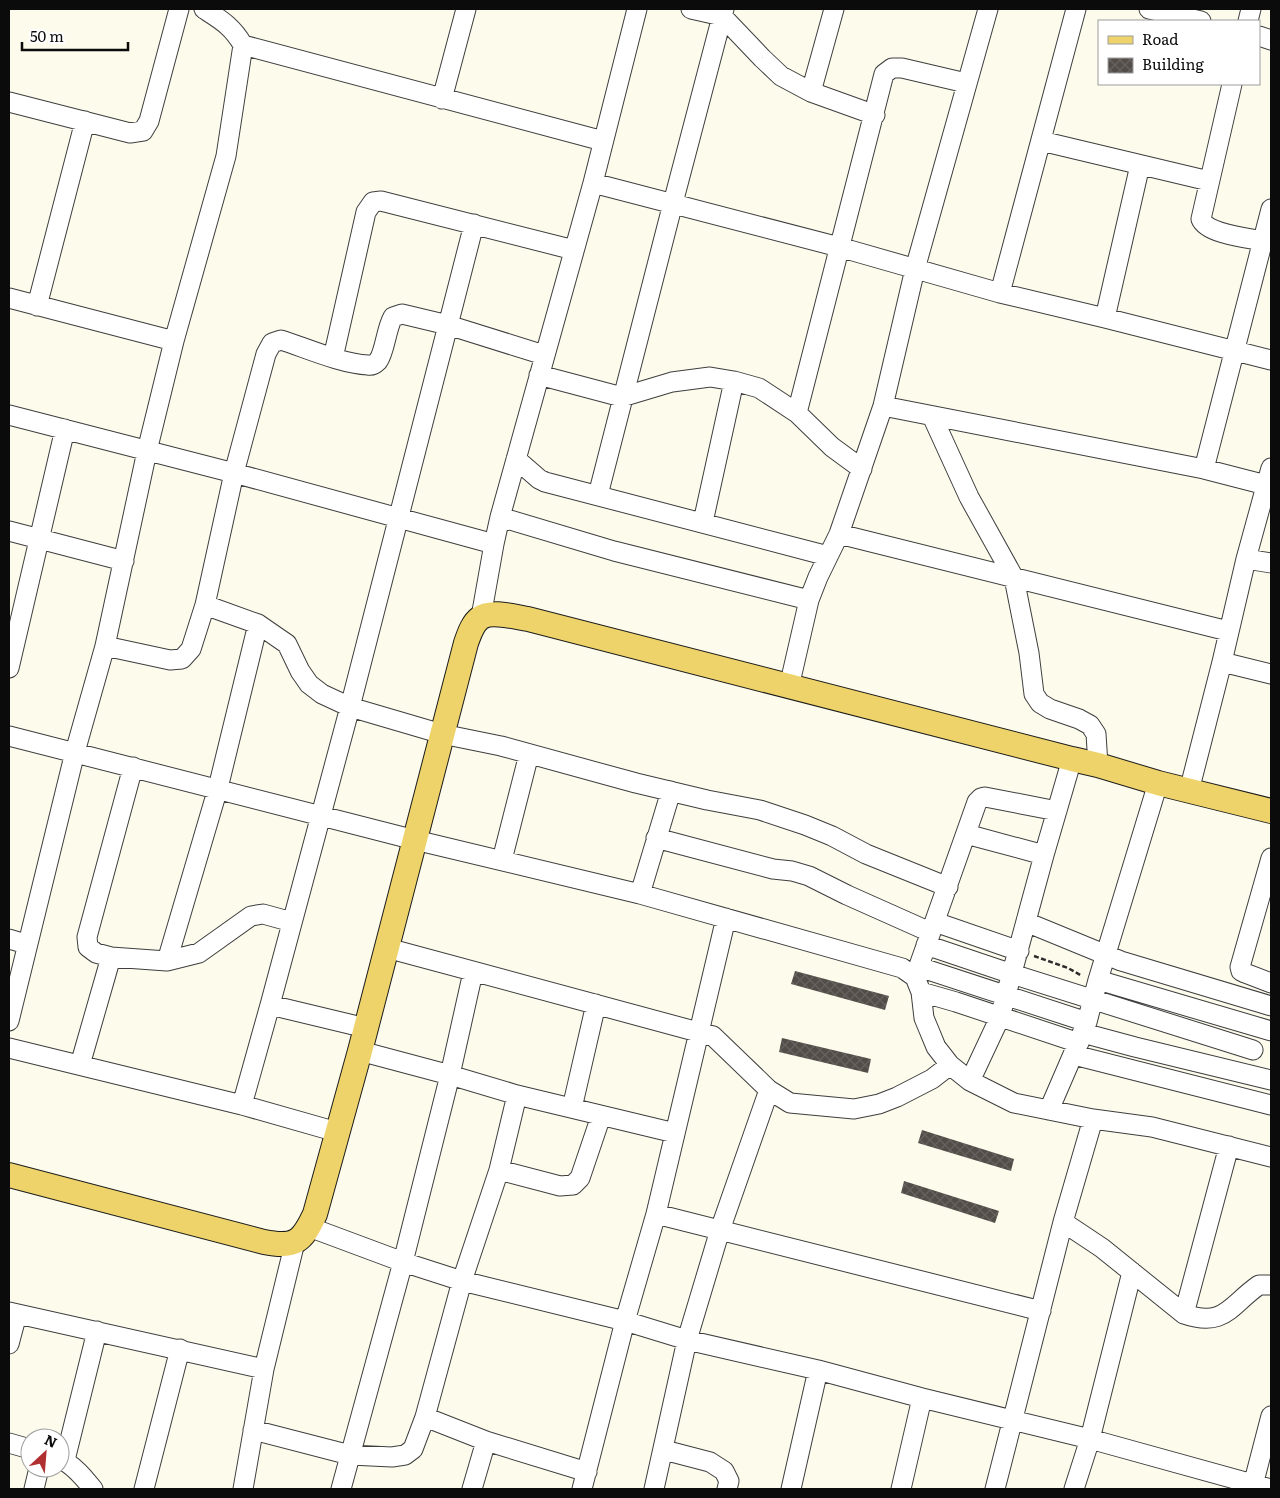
<svg xmlns="http://www.w3.org/2000/svg" width="1280" height="1498" viewBox="0 0 1280 1498" font-family="Literata,serif">
<defs>
<pattern id="building-cross-hatch" width="8" height="8" patternUnits="userSpaceOnUse" patternTransform="scale(1.25)"><rect width="8" height="8" fill="#534d49"/><path d="M0 0l8 8M0 8l8-8" fill="none" stroke="#67625f"/></pattern>
</defs>
<rect width="100%" height="100%" fill="#fdfbeb"/>
<path fill="url(#building-cross-hatch)" d="M795 971 889 996 885 1010 791 984Z
M782 1038 871 1059 868 1073 779 1052Z
M922 1130 1014 1159 1011 1171 918 1143Z
M904 1181 999 1211 995 1223 901 1193Z"/>
<g fill="none" stroke-linecap="round" stroke-linejoin="round">
<g stroke="#3e3e3e" stroke-width="21">
<path id="minor" d="M691 9 722 16 762 58 781 76 811 92 875 115
M1149 9 1201 21
M1248 21 1251 9
M1259 36 1271 40
M243 45 603 141
M1232 84 1201 219C1207 234 1248 238 1263 241
M811 92 834 9
M442 99 466 9
M9 102 130 133 143 131 149 121 179 9
M1041 141 1209 181
M593 183 839 247 1000 293 1105 318 1271 360
M1000 293 1076 9
M9 298 174 341
M37 306 85 121
M1105 318 1140 165
M333 358 366 212 373 202 381 201 574 250
M539 375 622 397 672 382 710 377 734 381 759 388 797 413 832 447 862 469
M883 406 1204 469 1266 485
M797 413 884 74 892 68H902L966 83
M9 415 234 473 494 544
M932 416 969 497 1014 578 1029 653 1034 694 1040 703 1050 709 1079 719 1090 725 1096 734 1098 765
M516 459 539 479 545 482 828 556
M1204 469 1271 209
M598 495 673 203 724 9
M500 517 614 551 809 600
M703 522 734 381
M9 531 124 561
M839 534 1228 631
M1246 559 1271 563
M205 605 258 624 287 644 300 671 309 684 322 694 350 707 442 734 501 746 636 783 707 800 760 810 805 825 832 836 866 854 948 887
M481 617 494 544 500 517 593 183 637 9
M105 646 170 660 182 659 191 649 205 605 234 473 266 354 272 343 281 340C306 348 342 364 368 365 372 366 375 364 378 361 385 352 386 329 393 317L402 314 448 325 544 355
M1222 662 1271 674
M9 668 65 429
M789 687 809 600 818 577 839 534 883 406 915 269 988 9
M9 736 415 840 640 894 902 968 915 977 921 992 924 1018 929 1030 936 1047 950 1065 970 1081 1014 1103 1093 1119 1063 1222 995 1489
M133 767 87 937 88 947 96 953 111 957 167 961 199 953 251 916 263 914 292 922
M1189 791 1222 662 1246 559 1271 468
M966 834 1044 855
M656 838 773 869 792 871 809 876 847 895 930 932
M1271 858 1240 967 1241 971 1245 973 1271 983
M502 860 529 754
M640 894 671 791
M935 922 1019 951
M1026 922 1121 961 1271 1006
M9 939 26 944
M926 945 1012 974 1253 1050
M387 948 713 1036 769 1090
M167 961 218 788 258 624
M919 967 1087 1022
M915 977 977 802 981 798 985 797 1057 811
M1098 980 1271 1031
M921 992 956 1002 1079 1043
M270 1005 366 1028
M9 1021 75 752 105 646 147 451 174 341 226 156 243 45C232 26 221 20 204 9
M1083 1033 1135 1047 1271 1080
M9 1048 242 1105 337 1132
M360 1051 450 1075 517 1095 675 1133
M1074 1055 1271 1105
M80 1065 111 957
M970 1081 1000 1017 1044 855 1072 759
M242 1105 270 1005 350 707 474 224
M572 1108 596 1004
M1049 1110 1087 1022 1098 980 1158 783
M1093 1119 1152 1127 1271 1157
M499 1170 560 1186 573 1185 580 1178 601 1116
M656 1214 1041 1311
M1063 1222 1102 1248 1184 1314C1225 1328 1230 1305 1259 1285H1271
M309 1227 403 1262 462 1281 625 1321 687 1340 818 1370 922 1398 1090 1439 1271 1489
M9 1312 264 1369
M1184 1314 1229 1146
M9 1344 17 1314
M425 1417 486 1441 587 1472
M253 1430 350 1455 392 1457 405 1455 413 1449 425 1417 462 1281 499 1170 517 1095
M9 1443 30 1449
M664 1450 710 1462 724 1471 729 1481 727 1489
M60 1459C73 1464 85 1479 93 1489
M65 1460 97 1331
M34 1489 39 1468
M144 1489 180 1349
M243 1489 264 1369 295 1242
M341 1489 403 1262 450 1075 473 972
M472 1489 486 1441
M582 1489 625 1321 656 1214 726 918
M654 1489 687 1340 720 1230 769 1090 790 1103 854 1109 879 1104 897 1097 932 1079 950 1065
M791 1489 818 1370
M901 1489 922 1398
M1074 1489 1090 1439 1132 1272
M1252 1489 1271 1416"/>
</g>
<g stroke="#1c1c1c" stroke-width="26">
<path id="major" d="M9 1175 264 1242C295 1248 302 1242 315 1214L360 1051 466 643C469 635 472 624 480 618 491 610 515 617 528 619L1072 759 1098 765 1158 783 1271 811"/>
</g>
<path stroke="#2d2d2d" stroke-width="2.5" stroke-dasharray="5 2.5" stroke-linecap="butt" d="M1034 956 1068 968 1082 976"/>
<use href="#minor" stroke="#fff" stroke-width="19"/>
<use href="#major" stroke="#eed36b" stroke-width="24"/>
</g>
<rect width="1280" height="1498" fill="none" stroke="#0b0b0b" stroke-width="20"/>
<rect x="1098" y="20" width="162" height="65" fill="#ffffff" stroke="#9d9d9d"/>
<rect x="1108" y="36" width="25" height="8" fill="#eed36b" stroke="#9d9d9d"/>
<text x="1142" y="45" font-size="15" fill="#0b0b0b">Road</text>
<rect x="1108" y="58" width="25" height="15" fill="url(#building-cross-hatch)" stroke="#9d9d9d"/>
<text x="1142" y="70" font-size="15" fill="#0b0b0b">Building</text>
<g transform="translate(45 1453) rotate(26)"><circle r="24" fill="#ffffff" stroke="#9d9d9d"/>
<path d="M0-4L9 19L0 12L-9 19Z" fill="#b02f30"/>
<text y="-8" font-size="14" font-weight="bold" text-anchor="middle" fill="#0b0b0b">N</text>
</g>
<path d="M22 42v8h106v-8" fill="none" stroke="#0b0b0b" stroke-width="2.5"/>
<text x="30" y="42" font-size="15" fill="#0b0b0b" stroke="#ffffff" stroke-width="4" paint-order="stroke">50 m</text>
</svg>
